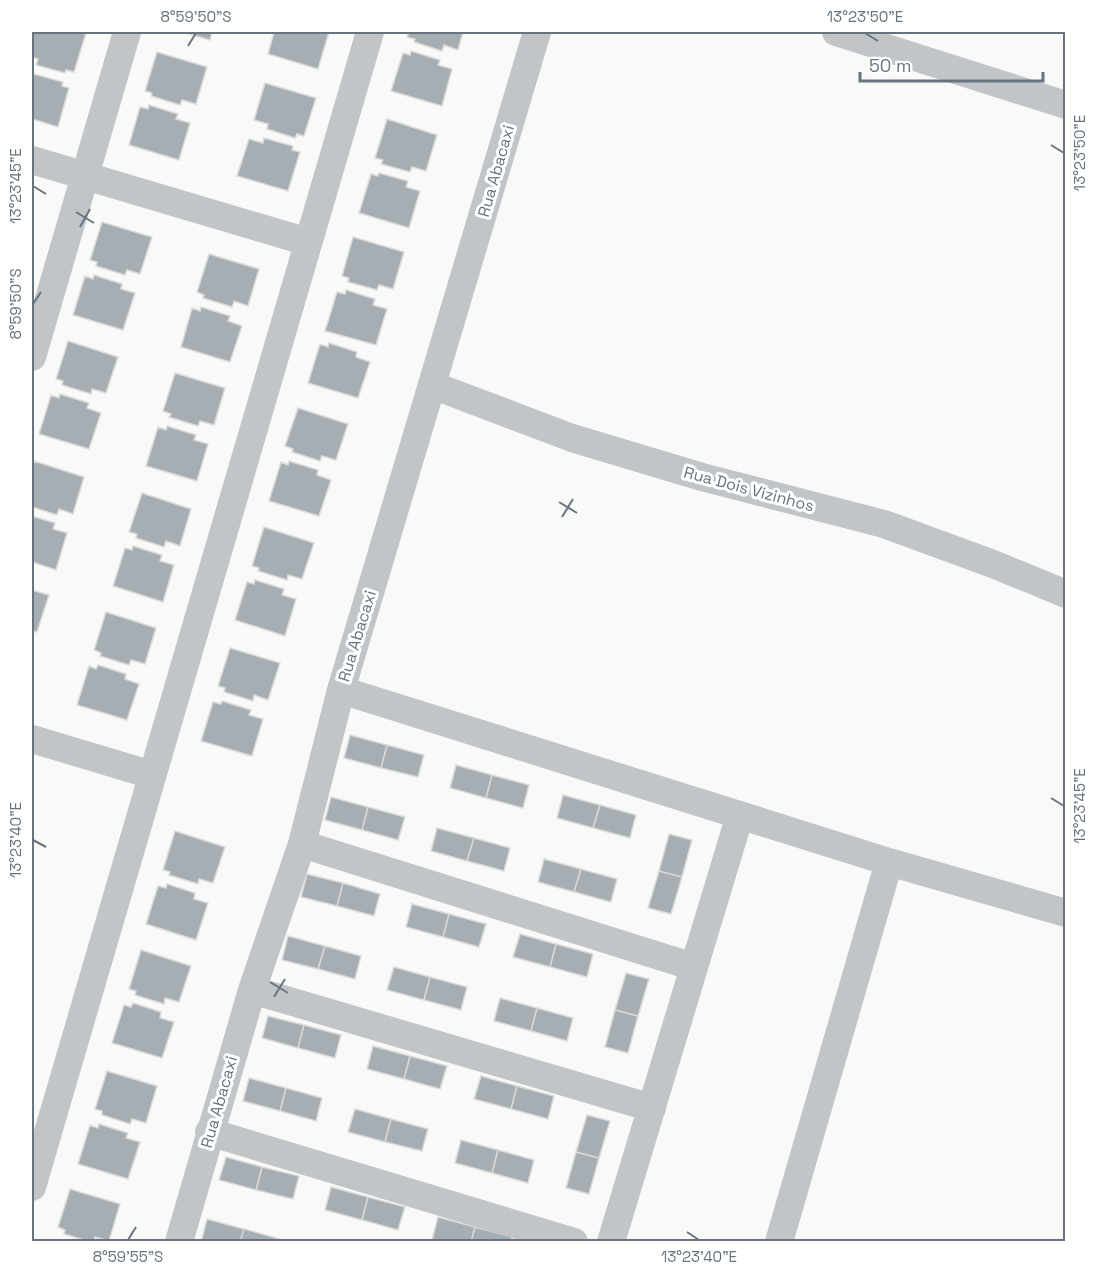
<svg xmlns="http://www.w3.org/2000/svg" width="1097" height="1273" viewBox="0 0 1097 1273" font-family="'Space Grotesk',sans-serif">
<rect width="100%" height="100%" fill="#f9f9f7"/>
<path fill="#a7aeb3" stroke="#dbdbd9" stroke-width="1.5" d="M32 32H80L86 33 74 72 66 70 65 73 36 65 38 59 32 57Z
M183 32H212L210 40Z
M274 32H329L318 69 268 54Z
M409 32H463L458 50 444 45 442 51 414 42 415 39 407 37Z
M411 51 440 60 438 65 452 69 442 106 391 91 403 53 410 55Z
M157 52 207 67 196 104 182 100 180 105 151 96 152 93 145 91Z
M34 74 63 82 62 86 69 88 58 127 32 119V79Z
M265 83 316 98 304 136 297 134 295 138 267 129 268 124 254 120Z
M149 105 178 114 176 119 190 123 179 160 129 145 140 107 148 109Z
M387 119 437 135 426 171 412 167 410 172 381 164 383 160 375 158Z
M264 138 293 146 292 150 300 152 288 191 237 176 249 139 263 143Z
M379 173 408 181 406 187 420 191 409 228 359 213 371 174 378 176Z
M102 222 152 237 140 274 127 270 125 275 96 266 97 262 90 260Z
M353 237 404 252 393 289 379 285 377 290 348 282 349 278 342 276Z
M209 254 259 269 248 306 234 301 232 307 203 298 204 295 197 292Z
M94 275 122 284 121 289 135 293 123 330 73 315 85 276 93 279Z
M346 290 375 299 373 305 387 309 376 345 325 331 337 292 345 294Z
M201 307 230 316 228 321 242 326 230 362 181 347 192 308 200 311Z
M68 341 118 357 106 393 92 389 91 394 62 385 63 381 56 379Z
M329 343 357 352 356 357 370 362 358 398 308 383 320 344 328 347Z
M175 373 225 388 214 425 200 421 198 426 169 417 171 414 163 411Z
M60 394 89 403 87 408 101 413 89 449 39 434 51 395 59 398Z
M298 408 348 424 336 460 322 456 320 461 292 452 293 449 285 446Z
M167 426 196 435 194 440 208 444 197 481 146 466 158 427 166 430Z
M34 461 84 477 73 514 59 509 57 515 32 507V470Z
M289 461 318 470 317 475 331 480 319 516 269 501 281 462 288 465Z
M142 493 191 509 180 546 166 541 164 547 136 538 137 534 129 532Z
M32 516 55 523 53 529 67 533 56 570 32 562Z
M264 527 314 543 302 579 288 575 287 580 258 571 259 568 252 566Z
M133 546 162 555 160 561 174 565 163 602 113 586 125 548 132 550Z
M255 580 284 589 282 595 296 599 285 636 235 620 247 582 254 584Z
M32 590 49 595 37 632 32 631Z
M106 612 156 628 145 664 131 660 129 665 100 656 101 653 94 650Z
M230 648 280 663 268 700 254 695 253 701 224 692 225 688 218 686Z
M98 665 126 674 125 679 139 684 127 720 77 705 89 666 96 669Z
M222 701 251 710 249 715 263 719 252 756 201 741 213 702 221 704Z
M350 735 387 745 381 768 344 758Z
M387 745 424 755 418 777 381 768Z
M456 765 492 775 486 798 450 788Z
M492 775 529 785 523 808 486 798Z
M563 795 600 805 593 828 557 818Z
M331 797 368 807 362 830 325 820Z
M600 805 636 815 630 838 593 828Z
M368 807 405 817 398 840 362 830Z
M437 828 474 838 467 861 431 851Z
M175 831 225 847 213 883 199 879 198 884 169 875 170 872 163 870Z
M669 834 692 840 682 877 659 871Z
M474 838 510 848 504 871 467 861Z
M544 859 581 869 574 892 538 882Z
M581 869 617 879 611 902 574 892Z
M659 871 682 877 671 914 648 908Z
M307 874 343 883 337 906 301 897Z
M343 883 380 894 374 916 337 906Z
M167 884 195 893 194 899 208 903 196 940 146 924 158 886 166 888Z
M412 904 449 914 443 937 406 927Z
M449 914 486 924 479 947 443 937Z
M520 934 556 944 550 967 513 957Z
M288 936 325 946 318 969 282 960Z
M556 944 593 954 587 977 550 967Z
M325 946 361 956 355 979 318 969Z
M141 950 191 966 179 1002 165 998 164 1004 135 995 136 991 129 989Z
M394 967 430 977 424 1000 387 990Z
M626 973 649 979 638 1016 615 1010Z
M430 977 467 987 461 1010 424 1000Z
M500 998 537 1008 531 1031 494 1021Z
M133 1003 161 1012 160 1018 174 1022 162 1058 112 1043 124 1005 131 1007Z
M537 1008 573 1018 567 1041 531 1031Z
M615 1010 638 1016 628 1053 605 1047Z
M268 1016 304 1025 298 1048 262 1038Z
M304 1025 341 1035 335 1058 298 1048Z
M373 1046 410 1056 404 1079 367 1069Z
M410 1056 447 1066 440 1089 404 1079Z
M107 1071 157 1086 146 1123 132 1119 130 1124 102 1115V1111L95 1109Z
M481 1076 517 1086 511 1109 474 1099Z
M249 1078 286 1088 280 1111 243 1101Z
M517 1086 554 1096 548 1119 511 1109Z
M286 1088 322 1098 316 1121 280 1111Z
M355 1109 391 1119 385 1142 348 1132Z
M587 1115 610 1121 599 1158 576 1152Z
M391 1119 428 1129 422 1151 385 1142Z
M99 1124 128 1133 126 1138 140 1142 128 1179 78 1164 90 1125 98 1128Z
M461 1140 498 1150 492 1173 455 1163Z
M498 1150 534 1160 528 1183 492 1173Z
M576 1152 599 1158 589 1194 566 1188Z
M226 1157 262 1167 256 1190 219 1180Z
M262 1167 299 1176 293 1199 256 1190Z
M331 1187 368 1197 362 1220 325 1210Z
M70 1189 120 1204 109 1241 95 1237 93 1242H91L64 1234 65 1230 58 1227Z
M368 1197 405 1207 398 1230 362 1220Z
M438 1217 475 1227 471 1242 432 1240Z
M207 1219 244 1229 240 1242H201Z
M475 1227 512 1237 511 1242H471Z
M244 1229 280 1239 279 1242H240Z"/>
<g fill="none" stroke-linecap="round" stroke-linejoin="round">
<path stroke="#c1c5c8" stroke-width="28" d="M836 32 1066 105
M32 160 308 242
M32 357 127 32
M432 385 572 438 702 477 884 524 993 564 1066 594
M341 690 889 862 1066 913
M32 739 152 775
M302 844 694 967
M252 990 652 1108
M209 1132 574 1242
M32 1187 370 32
M179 1242 252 990 302 844 341 690 537 32
M611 1242 740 815
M779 1242 889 862"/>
</g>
<path fill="none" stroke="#67747f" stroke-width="2" d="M865 33 878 41M188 46 196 33M1051 145 1064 153M33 186 46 194M76 212 94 223M80 227 90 209M33 304 41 292M559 502 577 513M562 517 573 499M1051 798 1064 806M33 840 46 847M270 982 288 993M274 997 285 979M687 1232 699 1240M128 1240 136 1227"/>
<g text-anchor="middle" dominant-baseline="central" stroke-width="6" stroke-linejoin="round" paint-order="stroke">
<g font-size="16" fill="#67747f" stroke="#fff">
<text transform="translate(496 171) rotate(-74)">Rua Abacaxi</text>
<text transform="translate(749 489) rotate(15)">Rua Dois Vizinhos</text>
<text transform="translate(357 636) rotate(-73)">Rua Abacaxi</text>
<text transform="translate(219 1102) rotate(-74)">Rua Abacaxi</text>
</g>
</g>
<rect width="1097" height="1273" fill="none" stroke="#ffffff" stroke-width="66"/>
<path d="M860 72v9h183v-9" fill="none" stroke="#67747f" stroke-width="3"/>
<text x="869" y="72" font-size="18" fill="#67747f" stroke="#ffffff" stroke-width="4.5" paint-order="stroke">50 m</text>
<rect x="33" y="33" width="1031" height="1207" fill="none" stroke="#67747f" stroke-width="2"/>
<g font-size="15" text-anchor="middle" fill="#67747f">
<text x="196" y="22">8°59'50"S</text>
<text x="865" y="22">13°23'50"E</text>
<text transform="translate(1080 153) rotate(-90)" y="5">13°23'50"E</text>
<text transform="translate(16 186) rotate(-90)" y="5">13°23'45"E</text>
<text transform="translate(16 304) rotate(-90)" y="5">8°59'50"S</text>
<text transform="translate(1080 806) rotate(-90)" y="5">13°23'45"E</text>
<text transform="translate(16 840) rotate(-90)" y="5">13°23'40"E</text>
<text x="128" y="1262">8°59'55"S</text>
<text x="699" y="1262">13°23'40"E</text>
</g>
</svg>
